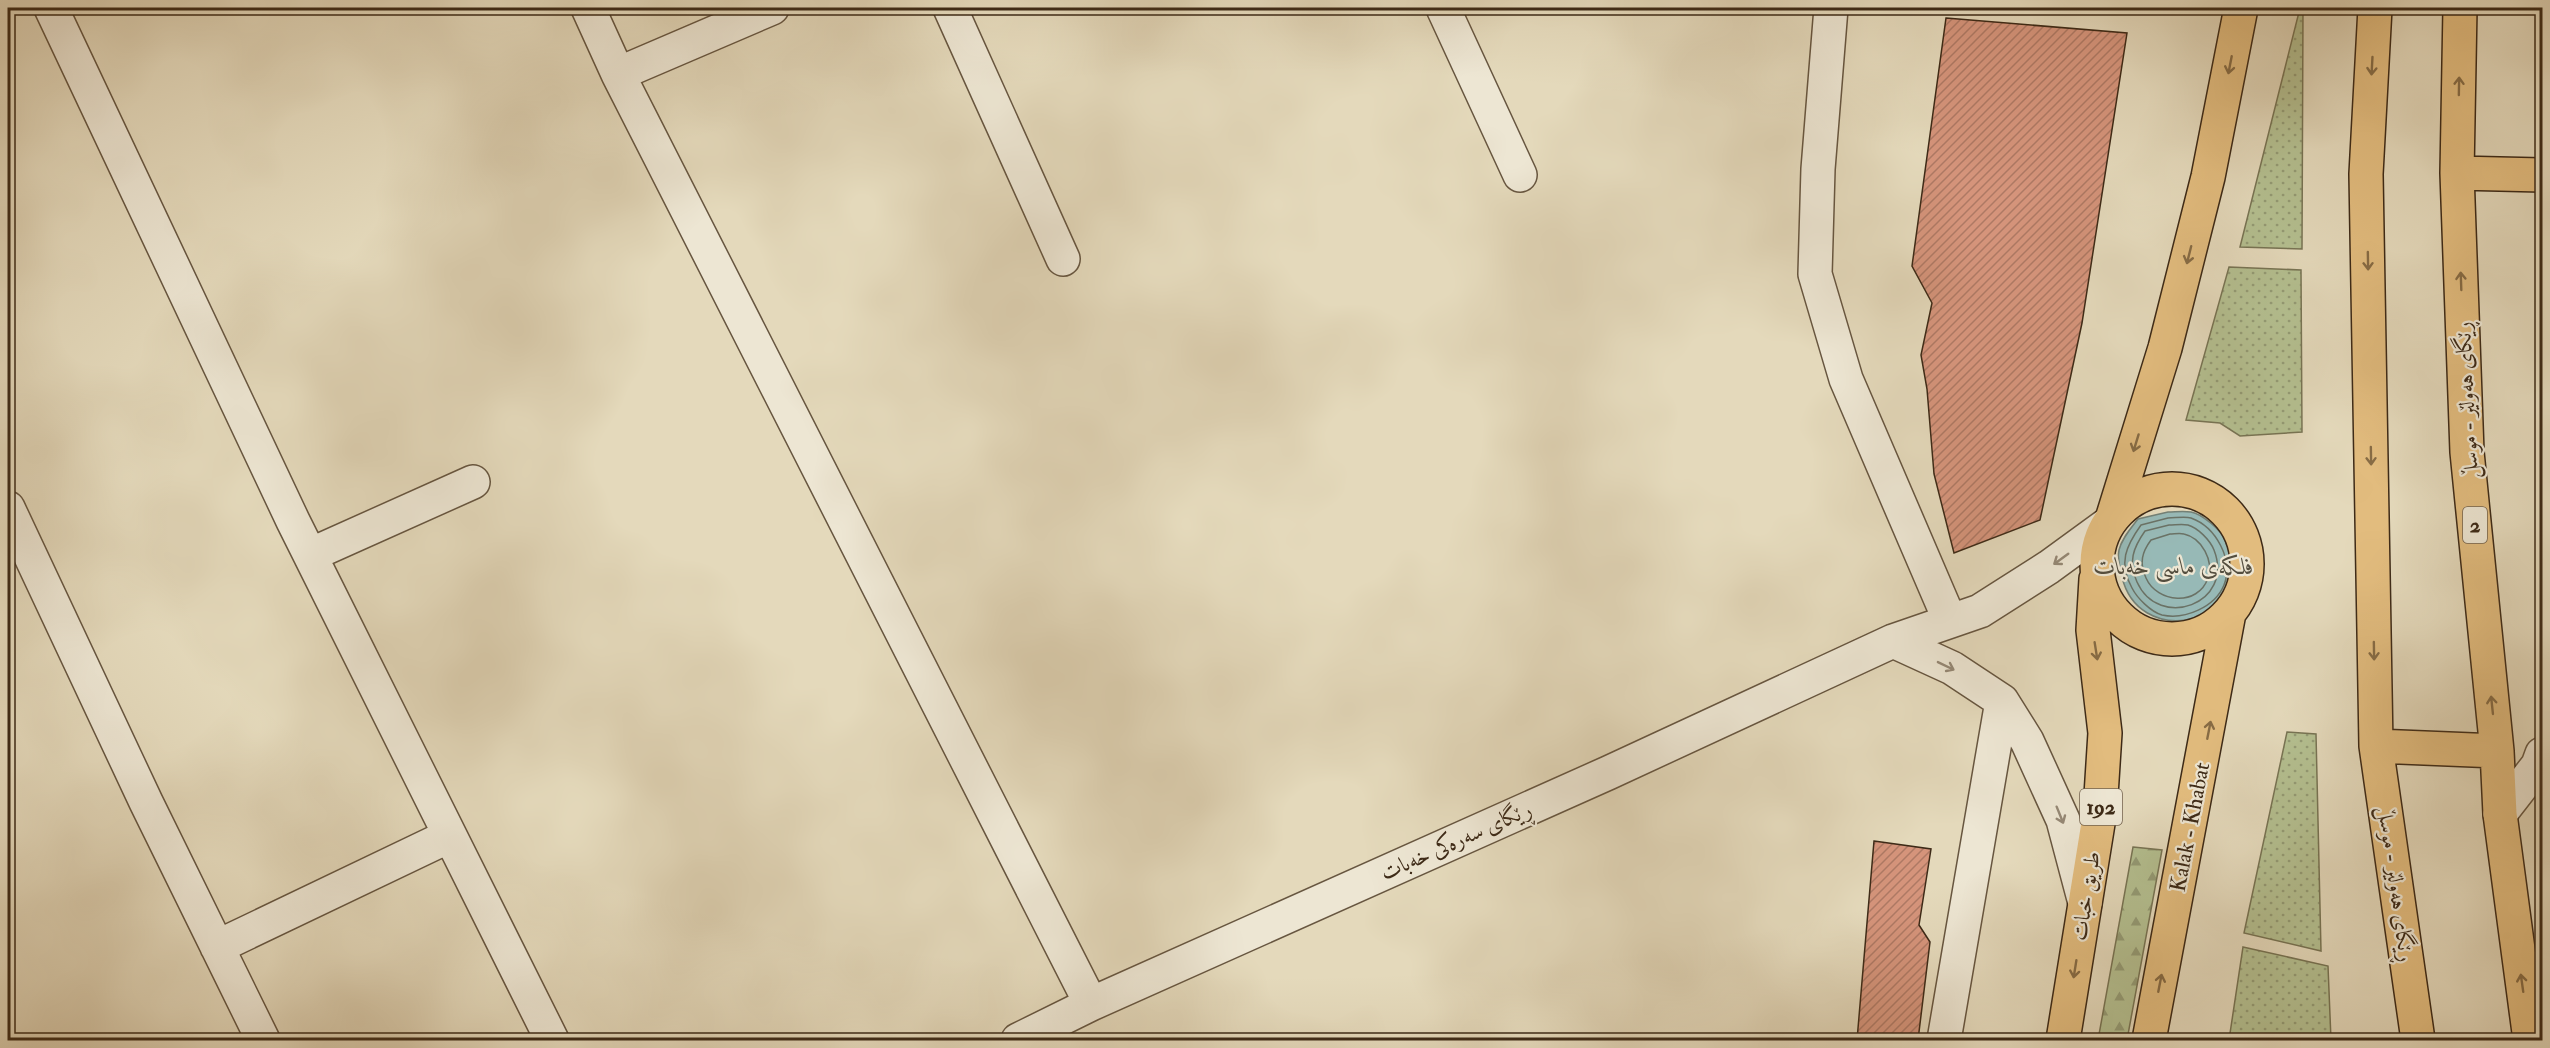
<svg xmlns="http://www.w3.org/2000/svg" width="2550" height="1048" viewBox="0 0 2550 1048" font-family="'IM FELL Double Pica',Amiri,serif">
<defs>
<pattern id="grass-dots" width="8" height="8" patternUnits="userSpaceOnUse" patternTransform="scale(1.5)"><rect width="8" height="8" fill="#b4bf90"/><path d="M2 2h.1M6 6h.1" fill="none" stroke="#949b75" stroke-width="1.8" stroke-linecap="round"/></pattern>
<pattern id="forest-firs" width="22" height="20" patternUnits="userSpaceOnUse" patternTransform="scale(1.5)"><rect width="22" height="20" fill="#b4bf90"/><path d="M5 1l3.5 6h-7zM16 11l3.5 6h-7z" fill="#949b75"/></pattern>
<pattern id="building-hatch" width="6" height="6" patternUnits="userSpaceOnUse" patternTransform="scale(1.5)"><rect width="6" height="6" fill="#d5947b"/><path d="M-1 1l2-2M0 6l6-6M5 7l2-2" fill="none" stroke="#ae7964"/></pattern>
</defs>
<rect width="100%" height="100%" fill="#e4d9bb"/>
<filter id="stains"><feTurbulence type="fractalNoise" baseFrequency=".00333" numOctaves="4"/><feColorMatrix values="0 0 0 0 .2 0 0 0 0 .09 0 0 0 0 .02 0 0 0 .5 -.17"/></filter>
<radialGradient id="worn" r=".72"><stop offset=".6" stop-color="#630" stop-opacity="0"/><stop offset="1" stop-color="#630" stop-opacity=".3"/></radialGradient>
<path fill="url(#grass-dots)" stroke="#787454" stroke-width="1.5" d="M2300 8H2303L2302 249 2240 247Z
M2229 267 2301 270 2302 432 2240 436 2220 423 2186 420Z
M2287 732 2316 734 2321 951 2244 933Z
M2243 947 2328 966 2331 1040H2229Z"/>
<path fill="url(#forest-firs)" stroke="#787454" stroke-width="1.5" d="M2133 847 2162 850 2127 1040H2098Z"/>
<path fill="#97b9b6" stroke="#738076" stroke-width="1.5" d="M2168 512C2175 512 2183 511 2191 512 2202 514 2221 530 2225 540 2227 547 2232 555 2233 561 2239 629 2138 645 2122 577 2120 569 2117 558 2119 550 2122 538 2131 528 2138 519Z"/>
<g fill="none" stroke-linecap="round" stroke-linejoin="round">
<path stroke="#6a7266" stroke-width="1.5" d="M2168 518C2175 518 2185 516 2191 518 2216 527 2234 560 2224 585 2215 607 2185 620 2162 615 2151 612 2137 598 2132 588 2118 563 2126 546 2141 525Z
M2169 525C2175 525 2182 524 2188 525 2198 528 2210 540 2214 550 2235 604 2159 631 2137 582 2128 562 2133 548 2145 531Z
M2170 534C2174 534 2180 533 2184 534 2202 538 2214 561 2208 578 2198 607 2157 603 2146 578 2139 563 2142 552 2151 540Z"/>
</g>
<path fill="url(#building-hatch)" stroke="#3d2a17" stroke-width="1.5" d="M1946 18 2127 33 2082 323 2040 520 1954 553 1934 474 1927 389 1921 355 1932 303 1912 266Z
M1874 841 1931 849 1919 925 1930 942 1918 1040H1857Z"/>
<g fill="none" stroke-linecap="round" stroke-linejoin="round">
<g stroke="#675640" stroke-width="36">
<path id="minor" d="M51 8 293 521 552 1040
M588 8 618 74 1091 1004
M950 8 1063 259
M1443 8 1520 175
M1831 8 1818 169 1815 274 1846 379 1950 621
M618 74 772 8
M8 508 146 802 263 1040
M310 555 473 482
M1893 641 1952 668 2002 701 2027 741 2063 820 2085 903
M2500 814 2538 765 2542 754
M217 947 449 836
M1018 1040 1091 1004 1608 773 1893 641 1980 611 2049 567 2108 524
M1944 1040 2002 701"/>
</g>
<g stroke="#3d2a17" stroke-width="36">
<path id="major" d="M2097 564a75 75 0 1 1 150 0a75 75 0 1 1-150 0Z
M2113 516 2165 348 2208 177 2241 8
M2063 1040 2100 811 2105 733 2093 630 2096 579
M2149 1040 2229 613"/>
</g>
<g stroke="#3d2a17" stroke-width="36">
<path id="highway" d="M2375 8 2366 174 2376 746 2418 1040
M2460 8 2457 173 2467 452 2497 751 2500 814 2530 1040
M2457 173 2542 175
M2376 746 2497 751"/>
</g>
<use href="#minor" stroke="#ede6d3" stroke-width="33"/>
<use href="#major" stroke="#e2bc7e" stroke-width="33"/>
<use href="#highway" stroke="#e2bc7e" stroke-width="33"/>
</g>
<defs><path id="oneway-shaft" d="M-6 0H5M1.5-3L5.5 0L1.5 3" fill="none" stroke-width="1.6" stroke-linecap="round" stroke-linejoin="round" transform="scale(1.5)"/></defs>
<g stroke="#876c45">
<use href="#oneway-shaft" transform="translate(2230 65) rotate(101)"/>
<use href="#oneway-shaft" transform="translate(2372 66) rotate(93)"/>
<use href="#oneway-shaft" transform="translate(2459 86) rotate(-89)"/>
<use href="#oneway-shaft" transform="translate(2189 255) rotate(104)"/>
<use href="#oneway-shaft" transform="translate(2368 261) rotate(89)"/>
<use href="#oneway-shaft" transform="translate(2461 281) rotate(-92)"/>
<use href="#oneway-shaft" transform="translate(2136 443) rotate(107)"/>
<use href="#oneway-shaft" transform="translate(2371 456) rotate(89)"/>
<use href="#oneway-shaft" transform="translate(2096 651) rotate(81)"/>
<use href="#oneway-shaft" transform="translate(2374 651) rotate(89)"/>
<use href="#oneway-shaft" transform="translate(2492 705) rotate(-96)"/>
<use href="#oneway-shaft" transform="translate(2209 730) rotate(-79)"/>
<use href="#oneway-shaft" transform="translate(2075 969) rotate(99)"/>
<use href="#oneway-shaft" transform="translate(2160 983) rotate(-79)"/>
<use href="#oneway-shaft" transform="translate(2522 983) rotate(-98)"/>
</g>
<g stroke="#958875">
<use href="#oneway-shaft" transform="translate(2061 559) rotate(144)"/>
<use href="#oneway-shaft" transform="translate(1946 666) rotate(26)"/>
<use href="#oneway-shaft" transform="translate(2060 815) rotate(68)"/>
</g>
<g text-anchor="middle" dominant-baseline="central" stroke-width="4.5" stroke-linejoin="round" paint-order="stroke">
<g fill="#ede6d3" stroke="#72624f" stroke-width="1.5">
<rect x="2463" y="507" width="24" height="36" rx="4.5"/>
<rect x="2080" y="789" width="42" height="36" rx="4.5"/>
</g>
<g font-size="21" font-weight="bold" fill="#3d2a17">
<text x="2475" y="525">2</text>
<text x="2101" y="807">192</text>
</g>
<g font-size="22" fill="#3d2a17" stroke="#ede6d3">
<text transform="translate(2467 400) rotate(-93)">ڕێگای هەولێر - موسڵ</text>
<text transform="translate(2190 827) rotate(-79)">Kalak - Khabat</text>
<text transform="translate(1456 841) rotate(-24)">ڕێگای سەرەکی خەبات</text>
<text transform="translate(2396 884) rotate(82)">ڕێگای هەولێر - موسڵ</text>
<text transform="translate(2086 896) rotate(-81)">طريق خبات</text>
</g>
<g font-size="24" font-style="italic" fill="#544e3f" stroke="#ede6d3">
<text x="2174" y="566">فلکەی ماسی خەبات</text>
</g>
</g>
<rect width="2550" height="1048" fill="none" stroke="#e4d9bb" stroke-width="30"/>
<rect x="9" y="9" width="2532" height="1030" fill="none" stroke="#3d2a17" stroke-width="3"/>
<rect x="15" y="15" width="2520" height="1018" fill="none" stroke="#3d2a17" stroke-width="1.5"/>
<rect width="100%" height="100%" filter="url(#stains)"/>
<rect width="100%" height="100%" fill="url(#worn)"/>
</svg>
